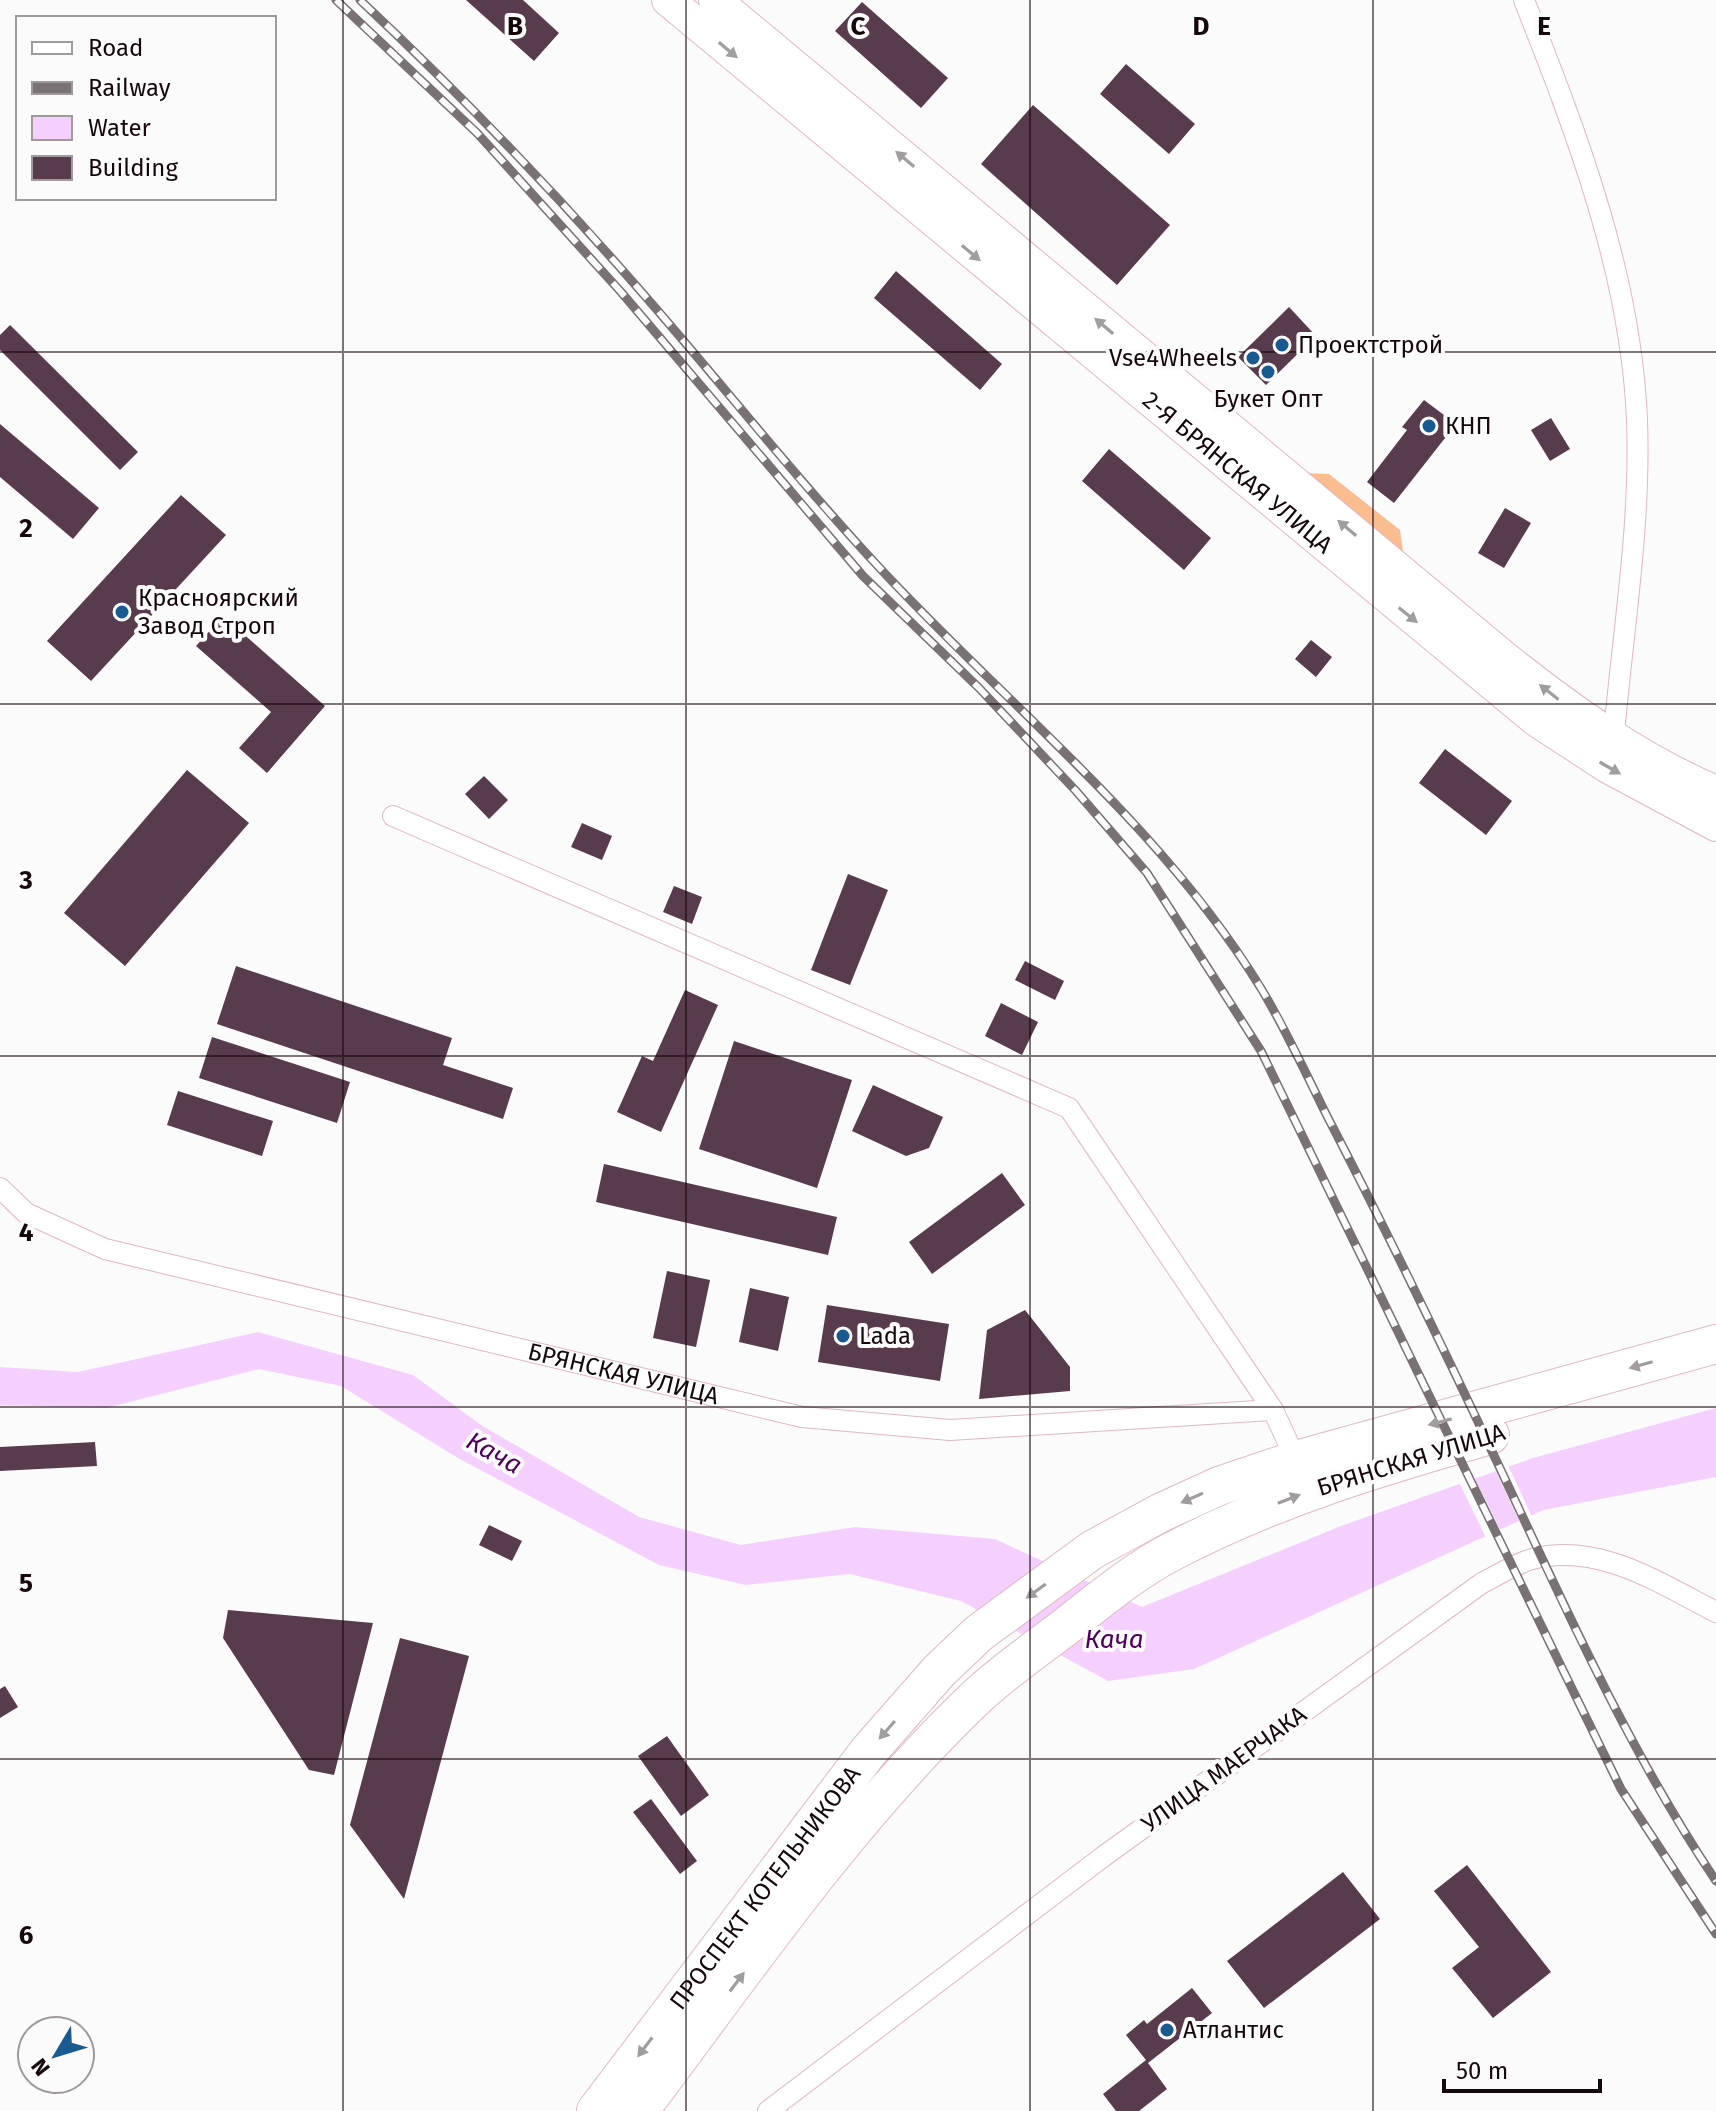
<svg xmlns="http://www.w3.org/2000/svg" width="1716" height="2111" viewBox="0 0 1716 2111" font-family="'Fira Sans',sans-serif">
<rect width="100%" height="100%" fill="#fbfbfb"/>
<path fill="#fbbc90" d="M1302 473 1329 474 1400 530 1404 559Z"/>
<path fill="#f5d0fe" d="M258 1332 413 1375 481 1425 639 1517 741 1545 855 1527 995 1539 1142 1607 1341 1526 1533 1458 1716 1408V1477L1543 1510 1194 1669 1108 1681 961 1601 850 1574 746 1585 659 1565 458 1458 341 1386 259 1369 106 1408 0 1405V1367L78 1372Z"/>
<path fill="#fbfbfb" d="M1507 1463 1533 1519 1521 1525 1494 1467Z
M1473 1475 1502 1533 1487 1540 1458 1480Z"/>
<path fill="#583b4c" d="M466 0H523L559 33 534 61Z
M862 2 948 78 921 108 835 31Z
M1126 64 1195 124 1169 154 1100 94Z
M1033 105 1170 225 1117 285 981 164Z
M896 271 1002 364 980 390 874 298Z
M1289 307 1316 336 1266 385 1238 357Z
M10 325 138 452 120 470 0 350V335Z
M1424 400 1456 424 1394 503 1367 482 1407 430 1402 427Z
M1551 418 1570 449 1550 461 1531 430Z
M0 424 99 508 73 539 0 477Z
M1109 449 1211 538 1184 570 1082 481Z
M181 495 226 535 91 681 47 641Z
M1505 508 1531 523 1504 568 1478 553Z
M223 616 325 706 267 773 239 748 271 712 196 646Z
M1311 640 1332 657 1316 677 1295 659Z
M1445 749 1512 801 1486 835 1419 783Z
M187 770 249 823 125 966 64 913Z
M484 776 508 800 489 819 465 794Z
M582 823 612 836 602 860 571 847Z
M848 874 888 890 850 985 811 970Z
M674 886 702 897 692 924 663 912Z
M1025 961 1064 981 1055 1000 1015 980Z
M236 966 452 1038 443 1065 513 1088 503 1119 217 1024Z
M685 990 718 1005 661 1132 617 1112 642 1056 653 1061Z
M1001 1003 1038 1022 1022 1055 985 1036Z
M212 1037 350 1082 337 1123 199 1078Z
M734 1041 852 1080 817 1188 699 1149Z
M873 1085 943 1117 929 1148 906 1156 852 1131Z
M178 1091 273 1121 262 1156 167 1125Z
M604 1164 837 1217 828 1255 596 1202Z
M1002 1173 1025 1205 932 1274 909 1242Z
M667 1271 710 1280 696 1347 653 1338Z
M750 1288 789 1297 778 1351 739 1342Z
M827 1305 949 1324 940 1381 818 1362Z
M1025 1310 1070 1367V1391L979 1399 987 1330Z
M95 1442 97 1466 0 1471V1447Z
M489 1525 522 1541 512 1561 479 1545Z
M228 1610 373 1623 334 1775 309 1770 223 1638Z
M400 1638 469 1656 404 1899 350 1825Z
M5 1686 18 1707 0 1718V1689Z
M667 1736 709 1795 681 1816 638 1756Z
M651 1799 697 1861 680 1874 633 1812Z
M1467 1865 1551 1972 1493 2018 1452 1968 1479 1947 1434 1891Z
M1343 1872 1380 1919 1264 2008 1227 1961Z
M1192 1988 1212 2013 1148 2063 1167 2089 1139 2111H1116L1103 2094 1146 2060 1126 2035 1144 2020 1147 2024Z"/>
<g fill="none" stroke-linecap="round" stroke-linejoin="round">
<g stroke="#e1b8bf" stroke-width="22">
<g id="street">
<path d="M1524 0C1577 134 1631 274 1637 420 1641 525 1623 630 1614 734"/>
<path d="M393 816 1069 1108 1273 1410 1296 1460"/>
<path id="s1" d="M0 1188 26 1213 105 1249 802 1417 950 1430 1273 1410"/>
<path d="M768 2111 1104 1856 1482 1583C1498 1575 1515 1564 1532 1559 1599 1542 1659 1583 1716 1612"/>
</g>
</g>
<g stroke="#e1b8bf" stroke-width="34">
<g id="primary">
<path id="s2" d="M668 0 1536 720 1608 767 1716 825"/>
<path d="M715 0 1505 658C1569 709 1640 760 1716 792"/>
</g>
</g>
<g stroke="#e1b8bf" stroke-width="40">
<g id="highway">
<path id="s3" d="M596 2111 868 1752 939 1671 979 1633 1092 1550 1160 1513 1219 1486 1296 1460 1716 1344"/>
<path d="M639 2111C743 1973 842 1828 966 1707 997 1676 1034 1651 1069 1624 1102 1598 1136 1570 1173 1551 1274 1498 1382 1466 1490 1435"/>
</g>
</g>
<use href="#street" stroke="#fff" stroke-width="20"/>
<use href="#primary" stroke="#fff" stroke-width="32"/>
<use href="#highway" stroke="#fff" stroke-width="38"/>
<g stroke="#797274" stroke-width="9">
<path id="rail" d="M336 0 477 133 621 292 863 576 979 688 1076 791 1147 873 1261 1051 1621 1789 1716 1934
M360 0C457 91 550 187 638 288 718 379 793 475 876 564 1006 705 1161 824 1262 990 1286 1030 1306 1074 1327 1116 1392 1241 1453 1368 1513 1496 1574 1627 1635 1760 1716 1881"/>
</g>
<use href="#rail" stroke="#fbfbfb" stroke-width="6" stroke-dasharray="18" stroke-linecap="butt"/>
</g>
<defs><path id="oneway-solid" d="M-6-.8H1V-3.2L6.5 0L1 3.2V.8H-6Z" transform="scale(2)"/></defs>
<g fill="#a19c9d">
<use href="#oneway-solid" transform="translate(728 50) rotate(40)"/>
<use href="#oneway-solid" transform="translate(905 159) rotate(-140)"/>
<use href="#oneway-solid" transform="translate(971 253) rotate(40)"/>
<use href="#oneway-solid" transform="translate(1104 326) rotate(-140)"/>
<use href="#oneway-solid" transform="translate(1347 528) rotate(-140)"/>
<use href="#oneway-solid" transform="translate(1408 615) rotate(39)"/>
<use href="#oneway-solid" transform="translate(1549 692) rotate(-142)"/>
<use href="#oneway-solid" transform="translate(1610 768) rotate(30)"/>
<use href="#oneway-solid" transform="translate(1641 1365) rotate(164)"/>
<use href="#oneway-solid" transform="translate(1440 1422) rotate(165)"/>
<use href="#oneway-solid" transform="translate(1192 1498) rotate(156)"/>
<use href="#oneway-solid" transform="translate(1289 1499) rotate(-21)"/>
<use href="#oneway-solid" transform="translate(1036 1591) rotate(144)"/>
<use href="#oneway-solid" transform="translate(887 1730) rotate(131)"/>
<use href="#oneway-solid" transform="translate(737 1982) rotate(-53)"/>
<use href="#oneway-solid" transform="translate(645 2047) rotate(127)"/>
</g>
<path fill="none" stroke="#15080b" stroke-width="2" stroke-opacity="0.55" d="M343 0V2111M686 0V2111M1030 0V2111M1373 0V2111M0 352H1716M0 704H1716M0 1056H1716M0 1407H1716M0 1759H1716"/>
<g fill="#195a90" stroke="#fbfbfb" stroke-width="3">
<circle cx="1282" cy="345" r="8"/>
<circle cx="1253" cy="358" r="8"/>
<circle cx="1268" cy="372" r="8"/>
<circle cx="1429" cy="426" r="8"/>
<circle cx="122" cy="612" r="8"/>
<circle cx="843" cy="1336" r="8"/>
<circle cx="1167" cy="2030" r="8"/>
</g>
<g text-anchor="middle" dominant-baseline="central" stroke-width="8" stroke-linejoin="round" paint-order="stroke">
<g font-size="24" fill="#15080b" stroke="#fbfbfb" text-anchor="start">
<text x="1298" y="345">Проектстрой</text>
<text x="1237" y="358" text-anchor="end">Vse4Wheels</text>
<text x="1268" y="399" text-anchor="middle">Букет Опт</text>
<text x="1445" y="426">КНП</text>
<text x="138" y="598">Красноярский<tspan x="138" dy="28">Завод Строп</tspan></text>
<text x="859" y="1336">Lada</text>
<text x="1183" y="2030">Атлантис</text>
</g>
<g font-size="24" fill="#15080b" stroke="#fbfbfb">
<text stroke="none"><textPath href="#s2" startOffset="740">2-Я БРЯНСКАЯ УЛИЦА</textPath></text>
<text stroke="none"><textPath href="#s1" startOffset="656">БРЯНСКАЯ УЛИЦА</textPath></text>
<text transform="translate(1411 1460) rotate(-17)">БРЯНСКАЯ УЛИЦА</text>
<text transform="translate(1224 1769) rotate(-36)">УЛИЦА МАЕРЧАКА</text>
<text stroke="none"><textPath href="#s3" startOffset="280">ПРОСПЕКТ КОТЕЛЬНИКОВА</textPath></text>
</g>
<g font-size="26" font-style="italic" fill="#4e005c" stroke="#fbfbfb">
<text transform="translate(494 1453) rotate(29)">Кача</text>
<text x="1114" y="1639">Кача</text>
</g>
</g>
<g font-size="26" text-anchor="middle" font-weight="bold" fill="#15080b" stroke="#fbfbfb" stroke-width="8" stroke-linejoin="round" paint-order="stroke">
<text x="515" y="35">B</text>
<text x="858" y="35">C</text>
<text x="1201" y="35">D</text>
<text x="1544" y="35">E</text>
<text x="26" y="537">2</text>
<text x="26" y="889">3</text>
<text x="26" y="1241">4</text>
<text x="26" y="1592">5</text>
<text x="26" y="1944">6</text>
</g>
<rect x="16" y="16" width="260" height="184" fill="#fbfbfb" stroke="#9f9a9b" stroke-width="2"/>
<rect x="32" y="42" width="40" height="12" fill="#ffffff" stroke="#9f9a9b" stroke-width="2"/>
<text x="88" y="56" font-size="24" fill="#15080b">Road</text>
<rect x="32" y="82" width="40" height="12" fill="#797274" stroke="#9f9a9b" stroke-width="2"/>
<text x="88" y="96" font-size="24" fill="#15080b">Railway</text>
<rect x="32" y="116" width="40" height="24" fill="#f5d0fe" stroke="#9f9a9b" stroke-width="2"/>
<text x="88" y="136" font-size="24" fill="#15080b">Water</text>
<rect x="32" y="156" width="40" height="24" fill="#583b4c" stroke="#9f9a9b" stroke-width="2"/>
<text x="88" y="176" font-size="24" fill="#15080b">Building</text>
<g transform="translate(56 2055) rotate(232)"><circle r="38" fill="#fbfbfb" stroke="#9f9a9b" stroke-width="2"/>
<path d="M0-6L14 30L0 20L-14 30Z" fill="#195a90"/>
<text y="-12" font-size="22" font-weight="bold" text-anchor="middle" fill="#15080b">N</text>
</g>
<path d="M1444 2079v12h156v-12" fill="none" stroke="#15080b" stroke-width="4"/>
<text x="1456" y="2079" font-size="24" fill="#15080b" stroke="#fbfbfb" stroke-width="6" paint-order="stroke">50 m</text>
</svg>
